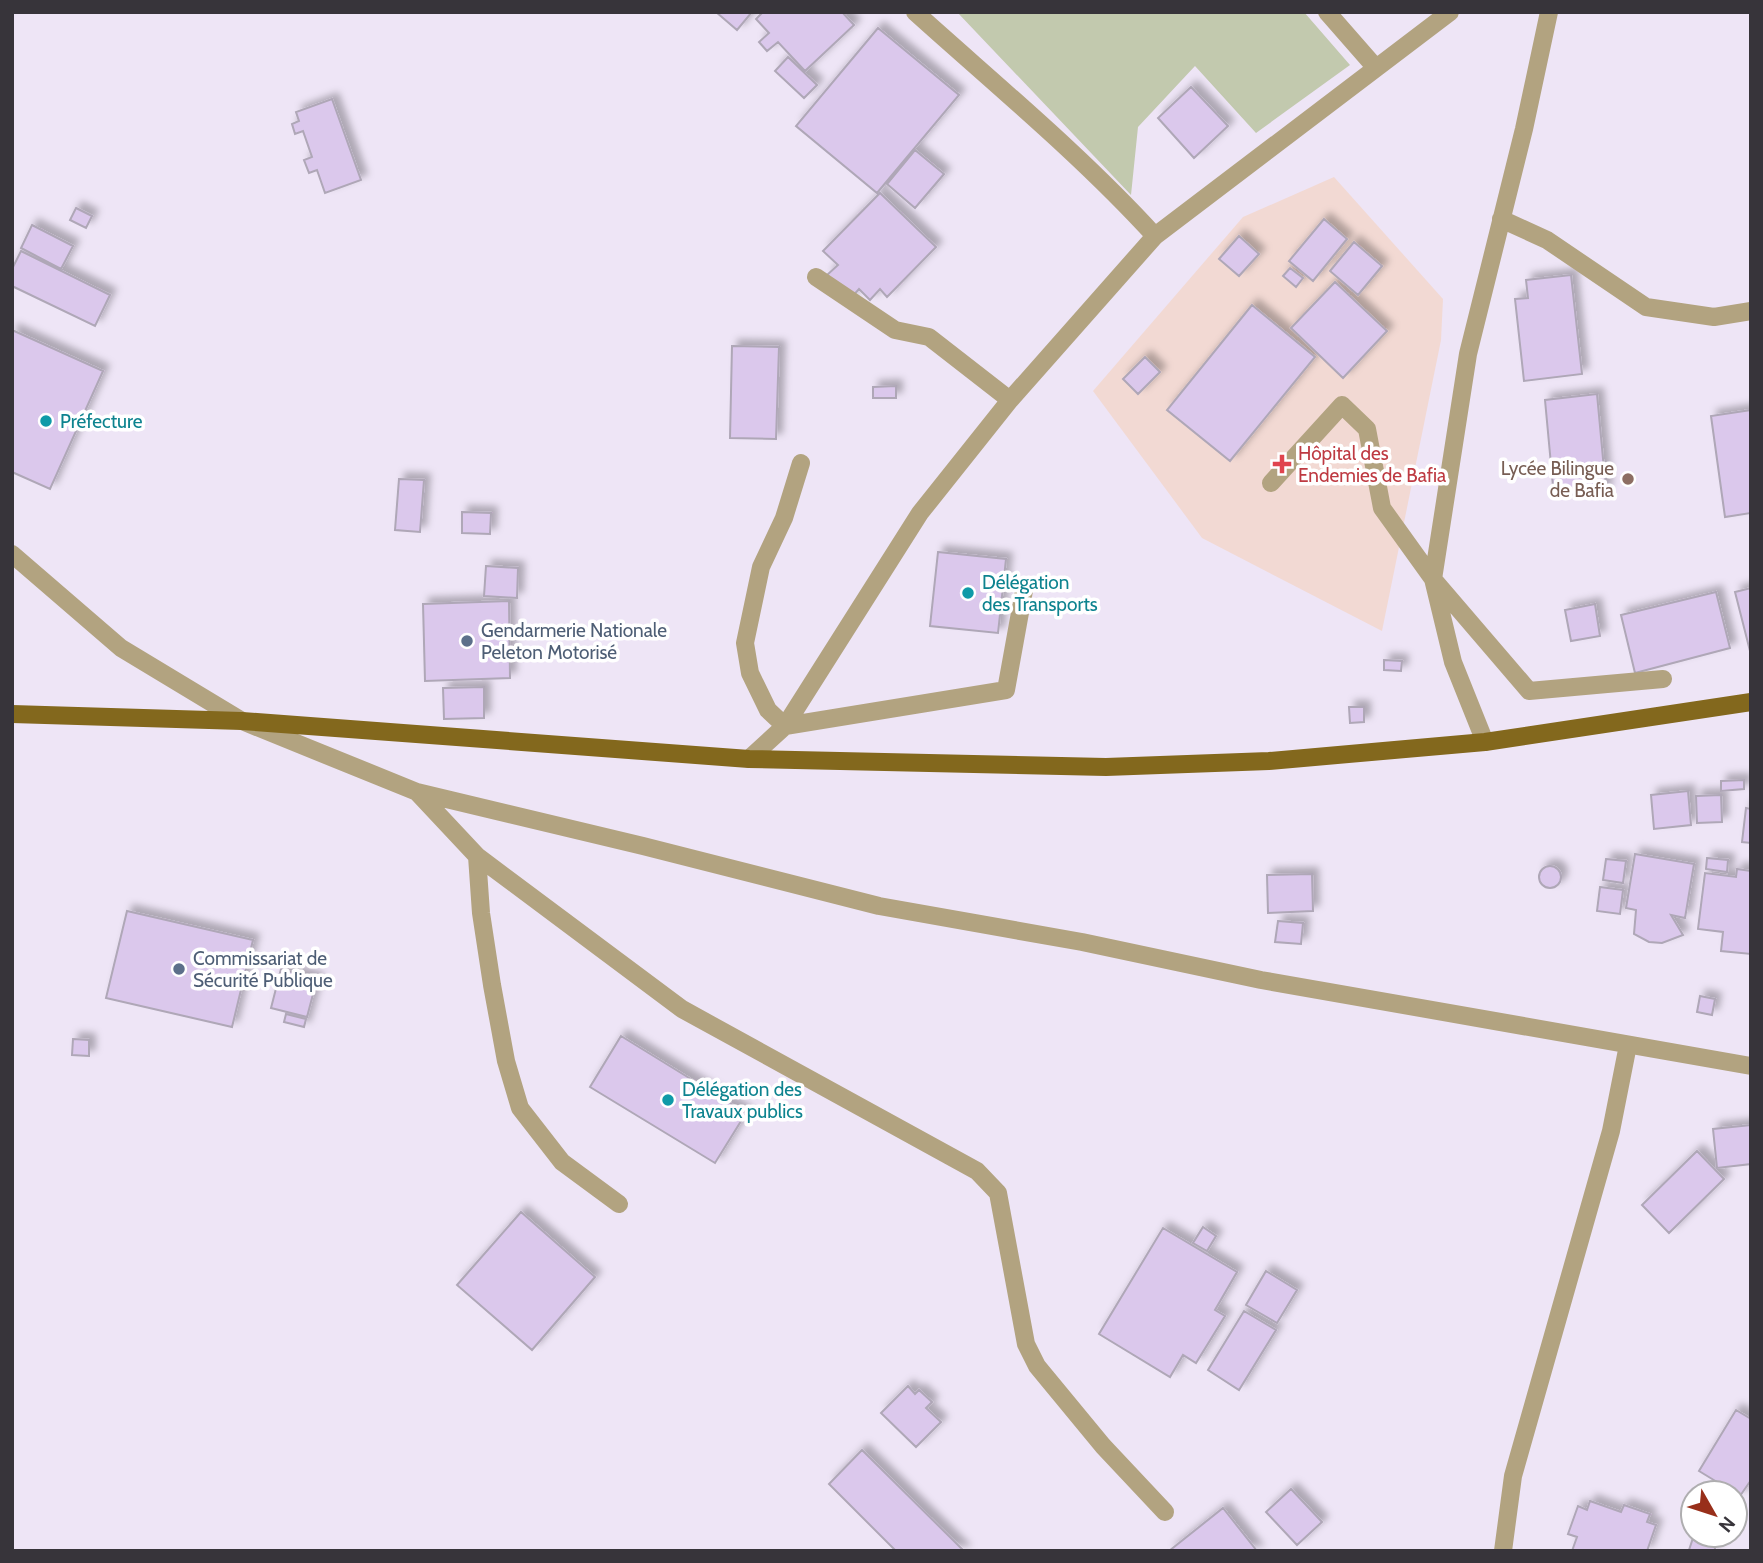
<svg xmlns="http://www.w3.org/2000/svg" width="1763" height="1563" viewBox="0 0 1763 1563" font-family="Cabin,sans-serif">
<defs>
<filter id="shadow"><feDropShadow dx="6" dy="-6" stdDeviation="3.5" flood-color="#0004"/></filter>
</defs>
<rect width="100%" height="100%" fill="#eee5f6"/>
<path fill="#f2d9d3" d="M1334 177 1443 299 1441 340 1382 631 1202 538 1093 391 1243 217Z"/>
<path fill="#c2c9ae" d="M957 12H1304L1350 65 1256 133 1195 66 1138 127 1131 195Z"/>
<path fill="#dbc8ec" stroke="#afa7b7" stroke-width="2" filter="url(#shadow)" d="M716 12H752L737 30Z
M763 12H842L854 25 805 71 778 42 767 51 759 42 769 33 756 19Z
M878 28 959 95 877 193 796 126Z
M788 57 817 85 804 98 775 71Z
M1191 87 1228 126 1194 158 1158 118Z
M332 99 361 180 325 193 317 170 309 173 304 160 312 157 303 131 295 134 292 124 299 121 296 112Z
M915 150 944 174 915 208 887 184Z
M880 193 936 247 887 297 880 289 870 300 859 289 851 298 827 275 838 265 823 251Z
M76 208 92 216 86 228 70 220Z
M1324 219 1347 239 1313 281 1289 261Z
M32 225 73 246 61 269 21 248Z
M1239 236 1259 254 1239 276 1219 259Z
M1354 242 1382 266 1358 295 1330 271Z
M21 251 110 295 95 326 12 286V269Z
M1290 268 1303 278 1296 287 1283 276Z
M1571 275 1582 374 1524 381 1515 299 1528 298 1526 280Z
M1335 282 1387 331 1343 378 1291 328Z
M1252 305 1315 357 1230 461 1167 410Z
M12 330 103 371 50 489 12 472Z
M732 346 779 347 776 439 730 438Z
M1145 357 1160 372 1138 394 1123 379Z
M896 386V398H873V387Z
M1597 394 1606 491 1554 497 1545 400Z
M1751 410V513L1725 517 1711 416Z
M399 479 424 480 420 532 395 530Z
M462 512 491 513 490 534 462 533Z
M938 552 1006 559 998 633 930 626Z
M486 566 518 568 517 598 484 596Z
M1751 588V651H1750L1735 592Z
M1716 592 1730 648 1635 673 1621 615Z
M509 601 510 678 425 681 423 604Z
M1595 604 1600 636 1571 641 1565 610Z
M1384 660 1402 661 1401 671 1384 670Z
M484 687V718L444 719 443 688Z
M1349 707H1364V722L1350 723Z
M1744 780V789L1721 791V781Z
M1688 791 1691 825 1654 829 1651 795Z
M1721 795 1722 822 1697 823 1696 796Z
M1746 808 1751 809V843L1742 842Z
M1635 854 1694 864 1685 918 1671 915 1683 935 1662 943 1649 942 1634 934 1636 910 1626 908Z
M1707 858 1728 860 1727 872 1706 869Z
M1606 859 1626 861 1623 883 1603 880Z
M1539 877a11 11 0 1 1 22 0a11 11 0 1 1-22 0Z
M1737 869 1751 871V954L1721 951 1723 932 1698 929 1705 873 1736 877Z
M1312 874 1313 911 1268 913 1267 875Z
M1600 887 1623 890 1620 914 1597 911Z
M127 911 253 940 232 1027 106 998Z
M1278 921 1303 923 1301 944 1275 942Z
M281 969 317 979 307 1017 271 1008Z
M1700 996 1715 999 1712 1015 1697 1012Z
M286 1014 306 1019 304 1027 284 1022Z
M621 1036 746 1113 715 1163 590 1087Z
M73 1039 89 1040V1056L72 1055Z
M1751 1125V1164L1717 1168 1713 1129Z
M1697 1151 1724 1179 1669 1233 1642 1205Z
M521 1212 595 1277 532 1350 457 1285Z
M1203 1227 1216 1236 1207 1251 1193 1243Z
M1163 1228 1237 1272 1215 1310 1225 1316 1196 1363 1183 1355 1170 1377 1099 1334Z
M1266 1271 1297 1290 1277 1323 1246 1305Z
M1244 1311 1276 1330 1239 1390 1208 1370Z
M908 1386 915 1394 919 1390 932 1402 926 1408 941 1422 916 1447 881 1413Z
M1736 1410 1751 1419V1480L1740 1496 1699 1471Z
M862 1450 964 1551H896L829 1484Z
M1291 1489 1322 1522 1297 1545 1266 1512Z
M1590 1501 1621 1512 1624 1505 1650 1514 1647 1522 1656 1525 1647 1551H1572L1577 1537 1568 1534 1578 1506 1587 1510Z
M1223 1508 1257 1551H1169Z
M1694 1535H1703L1718 1540 1714 1551 1689 1550Z"/>
<g fill="none" stroke-linecap="round" stroke-linejoin="round">
<path stroke="#b2a380" stroke-width="18" d="M915 12C996 85 1081 155 1155 236
M1327 12 1376 68
M1501 219 1547 240 1646 307 1714 317 1751 311
M816 277 895 330 929 337 1010 400
M801 463 784 518 761 567 745 643 750 673 768 710 785 726 1006 690 1025 585
M1271 483 1342 405 1367 429 1382 508 1433 579 1529 691 1663 679
M12 554 121 648 242 721 417 792 643 846 879 906 1082 942 1261 980 1751 1066
M1485 742 1453 662 1433 579 1468 354 1524 129 1549 12
M749 759 785 726 920 513 1010 400 1155 236 1450 12
M417 792 477 856 682 1009 977 1171 998 1193 1026 1344 1037 1366 1103 1446 1165 1512
M477 856 481 913 492 985 506 1061 520 1108 562 1162 619 1204
M1503 1551 1513 1476 1611 1131 1628 1045"/>
<path stroke="#83681d" stroke-width="18" d="M12 714 242 721 749 759 1106 767 1269 761 1485 742 1751 702"/>
</g>
<g fill="#0f9aa8" stroke="#fff" stroke-width="2.5">
<circle cx="46" cy="421" r="7"/>
<circle cx="968" cy="593" r="7"/>
<circle cx="668" cy="1100" r="7"/>
</g>
<path fill="#e0444e" stroke="#fff" stroke-width="2.5" d="M1278.5 453.5h7v7h7v7h-7v7h-7v-7h-7v-7h7z"/>
<circle fill="#8d6e63" stroke="#fff" stroke-width="2.5" cx="1628" cy="479" r="7"/>
<g fill="#5c6f8a" stroke="#fff" stroke-width="2.5">
<circle cx="467" cy="641" r="7"/>
<circle cx="179" cy="969" r="7"/>
</g>
<g text-anchor="middle" dominant-baseline="central" stroke-width="7" stroke-linejoin="round" paint-order="stroke">
<g font-size="19" fill="#0d838f" stroke="#fff" text-anchor="start">
<text x="60" y="421">Préfecture</text>
<text x="982" y="582">Délégation<tspan x="982" dy="22">des Transports</tspan></text>
<text x="682" y="1089">Délégation des<tspan x="682" dy="22">Travaux publics</tspan></text>
</g>
<g font-size="19" fill="#be3a42" stroke="#fff" text-anchor="start">
<text x="1298" y="453">Hôpital des<tspan x="1298" dy="22">Endemies de Bafia</tspan></text>
</g>
<g font-size="19" fill="#785e54" stroke="#fff" text-anchor="end">
<text x="1614" y="468">Lycée Bilingue<tspan x="1614" dy="22">de Bafia</tspan></text>
</g>
<g font-size="19" fill="#4e5e75" stroke="#fff" text-anchor="start">
<text x="481" y="630">Gendarmerie Nationale<tspan x="481" dy="22">Peleton Motorisé</tspan></text>
<text x="193" y="958">Commissariat de<tspan x="193" dy="22">Sécurité Publique</tspan></text>
</g>
</g>
<rect width="1763" height="1563" fill="none" stroke="#37343a" stroke-width="28"/>
<g transform="translate(1714 1514) rotate(129)"><circle r="33" fill="#ffffff" stroke="#afaeb0" stroke-width="2"/>
<path d="M0-5L12 26L0 18L-12 26Z" fill="#982f1a"/>
<text y="-10" font-size="19" font-weight="bold" text-anchor="middle" fill="#37343a">N</text>
</g>
</svg>
